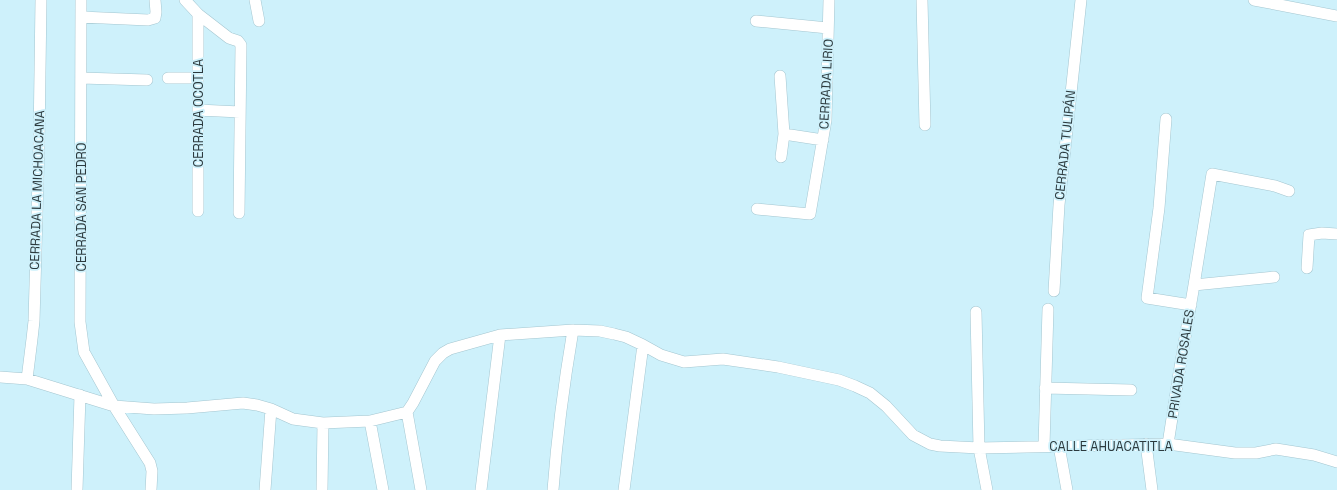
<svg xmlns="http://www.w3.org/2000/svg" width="1337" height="490" viewBox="0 0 1337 490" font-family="'Space Grotesk',sans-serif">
<rect width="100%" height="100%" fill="#cef1fb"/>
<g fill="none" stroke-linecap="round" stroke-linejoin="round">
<g stroke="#a4c6d0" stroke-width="12">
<path id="minor" d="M81 0 80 322 84 352 114 406 150 463 152 471 151 490
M185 0 198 14 229 38 238 41 241 45 239 213
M255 0 259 21
M922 0 925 125
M1254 0 1337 16
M198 14V211
M81 17 148 20 155 18 156 12 155 0
M756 21 828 28
M780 76 784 134 781 157
M81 78 147 80
M168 78H197
M198 110 240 112
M1166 119 1159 208 1147 298 1191 305
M784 134 823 140
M757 209 810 214 826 120 829 0
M1307 268 1309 235 1322 233 1337 234
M1194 285 1212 174 1275 186 1289 191
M1054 291 1059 205 1081 0
M976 312 979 448 987 490
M0 377 27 379 114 406 154 409 187 408 243 403 257 405 271 409 293 419 323 423 370 421 407 412 413 403 435 361 443 353 450 349 500 335 573 330 600 331 614 334 626 337 643 345 661 355 684 362 723 359 778 367 839 380 855 386 870 393 886 406 913 435 930 444 940 446 979 448 1168 444 1235 453H1256L1276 449 1314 455 1337 462
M27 379 32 339 34 321 39 142 41 0
M1045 388 1131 390
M407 412 421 490
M370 421 383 490
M1146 444 1152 490
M1168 444 1179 373 1194 285 1274 277
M1044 446 1048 309
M1059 446 1067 490
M77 490 80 395
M265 490 271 409
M322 490 323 423
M481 490 500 335
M553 490C557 436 564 383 573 330
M624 490 643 345"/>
</g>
<use href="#minor" stroke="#fff" stroke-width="11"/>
</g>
<g text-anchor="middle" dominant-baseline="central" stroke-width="3.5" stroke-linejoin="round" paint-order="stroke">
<g font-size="13" fill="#2c3a3e" stroke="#cef1fb">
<text transform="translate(826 84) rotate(-87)">CERRADA LIRIO</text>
<text transform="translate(198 113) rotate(-90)">CERRADA OCOTLA</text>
<text transform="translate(1065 145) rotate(-84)">CERRADA TULIPÁN</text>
<text transform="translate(37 190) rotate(-88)">CERRADA LA MICHOACANA</text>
<text transform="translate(81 207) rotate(-90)">CERRADA SAN PEDRO</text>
<text transform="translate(1181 364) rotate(-81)">PRIVADA ROSALES</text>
<text x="1111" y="446">CALLE AHUACATITLA</text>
</g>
</g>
</svg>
